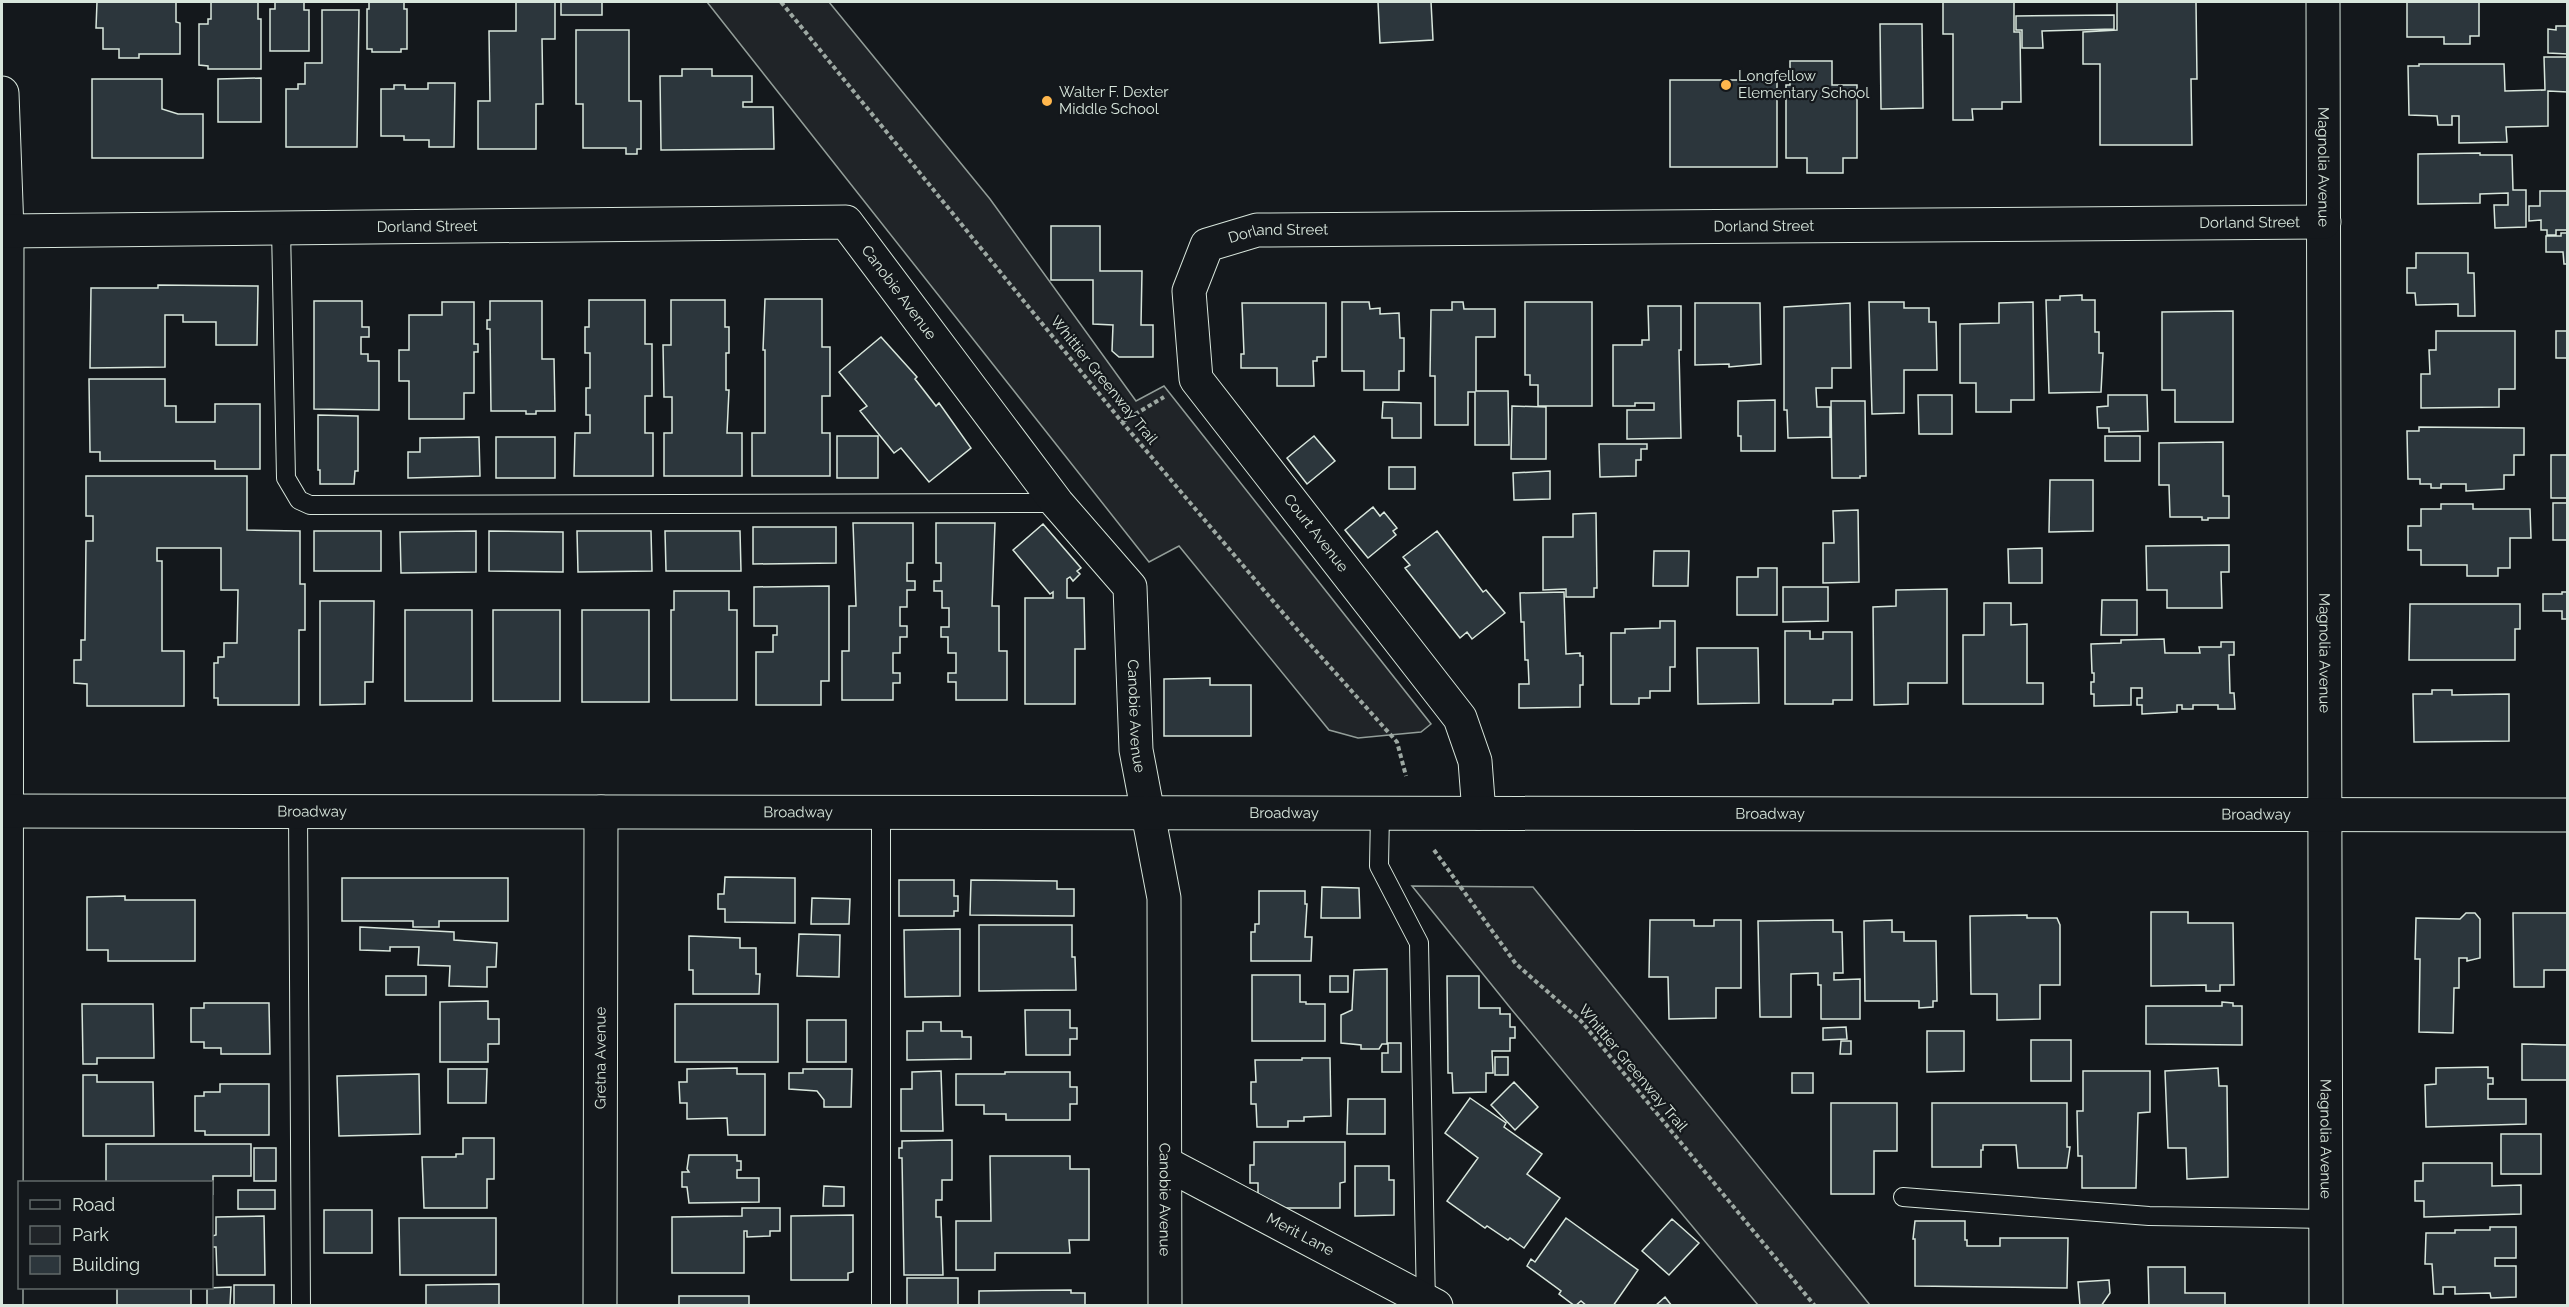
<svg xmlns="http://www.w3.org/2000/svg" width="2569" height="1307" viewBox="0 0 2569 1307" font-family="Raleway,sans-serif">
<rect width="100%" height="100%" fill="#14181c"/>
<path fill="#202428" stroke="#939e99" stroke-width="1.5" d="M707 2H829L990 199 1136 401 1164 386 1431 724 1421 732 1358 738 1329 730 1179 546 1149 562Z
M1412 886 1533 887 1870 1305H1758L1512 1010Z"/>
<path fill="#2c363c" stroke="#d8e6dc" stroke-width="1.5" d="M97 2H176V22L180 23V54H139V58H119V49H103V28H96Z
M211 2H258V19H261V69H208V66L199 65V24H208V19H211Z
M275 2H304V10H309V51H270V9H275Z
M369 2H404V9H407V49H401V52H372V49H367V9H369Z
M516 2H555V39H542L543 104H536V149H478V101H490L489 31H516Z
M561 2H602V15H561Z
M1378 2H1431L1433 40 1380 43Z
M1943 2H2014V32H2020L2021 102H2002V109H1972L1973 120H1953V34H1943Z
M2117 2H2196L2197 79H2191L2192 145H2100V64H2083V32L2117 30Z
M2407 2H2479V36H2470V44H2444V37H2407Z
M322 10H359L357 147H286V89H298V84H305V63H322Z
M2114 15V29L2042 31 2043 48H2022V30H2016V16Z
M1880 24H1922L1923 108 1881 109Z
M2556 26H2568V54L2548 53V29L2556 30Z
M576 30H629V101H641V149H637V154H626V148H583V104H576Z
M2544 57H2568V92L2548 91V126L2506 127 2507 142 2459 143V116H2452V125H2438L2437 116 2409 115 2408 66H2419V64H2504L2505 91 2545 90Z
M1790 61H1832V85H1857V158H1843V173H1807V158H1786V85H1790Z
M682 69H712V76H752V102H743V107H773L774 149 661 150 660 76H682Z
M261 78V122H218V79Z
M92 79H162V109L178 114H203V158H92Z
M1670 80H1777V167H1670Z
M428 83H455L454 147H429V140H404V136H381V89H394V85H405V89H428Z
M2480 153V155H2512L2513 190H2526V227L2495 228 2494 205H2508V193L2480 194V203L2418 204V154Z
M2540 191H2568V230H2556V235H2547V230H2541V220L2529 221V206H2540Z
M1051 226H1100V271H1142L1141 325H1153V357H1119L1112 351 1113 325 1093 324V280H1051Z
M2561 233H2568V264H2564L2563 252H2546V236H2561Z
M2416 253H2468V273H2474L2475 316H2458V304L2416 305 2415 293H2407V268H2416Z
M158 285 258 286 257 345H216V322H183V315H165V367L90 368 91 288H158Z
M2082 295V300H2095V332H2099V353H2103L2101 392 2049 393 2046 300H2060V296Z
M765 299H822V347H830V396H822V433H830V476H752V433H765V350H763Z
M589 300H645V344H652V396H645V433H653V476H574L575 433H590V415H586V388H590V353H585V327H589Z
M671 300H725V327H729V353H726V390H729L727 433H742V476H664V433H672V397H664L663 345H671Z
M314 301H362V327H369V337H361V354H368V361H379V410L314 409Z
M490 301H542V359H554L555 411H536V414H526V411H491L490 329H487V320H490Z
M442 302H474V344H478V352H474V393H464V419H409V381H399V350H409V315H442Z
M1342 302H1369L1370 309 1380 308V314L1399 313 1400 338H1404V371H1399V390H1364V371H1342Z
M1452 302H1463L1464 309H1495V337H1476V391H1508L1509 445H1475V392H1468V425H1435V376H1430L1431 310H1452Z
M1525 302H1592V406H1538V385H1530V375H1525Z
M1869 302H1904V308H1929V322H1936L1937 370H1904V413L1872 414Z
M2033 302 2034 400H2011V412H1976V383H1960V324L1999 323V303Z
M1242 303H1326V357H1317V361H1313L1314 386H1277V368H1241V354H1244Z
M1695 303H1760L1761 364 1729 367V364L1695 365Z
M1850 303 1851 368H1832V388H1816L1817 407H1830V437L1788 438 1787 410H1784V307Z
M1648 306H1681V350H1679L1681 438 1627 439V410H1654V403H1635V406H1613V345H1642V340H1649Z
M2233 311V422H2175V390H2162V312Z
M2436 331H2515V389H2499V407L2421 408V374H2430L2429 350H2436Z
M2556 331H2568V358H2556Z
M881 337 917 377 915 379 936 406 939 403 971 448 929 482 901 448 894 453 860 411 867 406 839 372Z
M89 379H165V406H176V422H215V404H260V469H215V461H100V452H90Z
M1918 395H1952V434H1919Z
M2108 395H2147L2148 431 2109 432V428H2098L2097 407 2108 406Z
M1775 400V451H1741V436H1738V401Z
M1831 401H1865L1866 476H1860V478H1832Z
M1383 402 1421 403V438H1392V418H1382Z
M1512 406 1546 407V459H1511Z
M318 415 358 416V471H355L354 484H320V470H318Z
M2419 427 2524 428V455H2514V475H2504V489L2466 491V484H2441V488H2431V484H2420V479H2408L2407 431H2419Z
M837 436H878V478H837Z
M1314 436 1335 461 1307 484 1287 458Z
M2105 436H2140V461H2105Z
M479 437 480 476 408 478V452H420V438Z
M496 437H555V478H496Z
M2223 442V496H2229V518H2208V520H2202V517H2170L2169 485H2159V443Z
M1599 444H1647V449H1641V460H1636V476L1600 477Z
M2551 455H2568V498H2551Z
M1389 467H1415V489H1389Z
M1550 471V499L1514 500 1513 473Z
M86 476H247V530L300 531V584H305V630H299V705H218V698H214V663H218V657H224V643H237L238 590H221V548H157V561H162V651H184V706H87V684L74 683V660H81V640H85L86 541H93V516H86Z
M2050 480H2093V531L2049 532Z
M2553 503H2568V540H2553Z
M2441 504H2473V509H2530L2531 538H2510V568H2498V576H2467V565H2421V550H2408V526H2421V509H2441Z
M1373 507 1380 516 1384 512 1397 528 1393 531 1396 535 1368 558 1345 530Z
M1858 510 1859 582 1823 583V543H1834L1833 511Z
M1596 513 1597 588H1594V597H1566V589L1543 590V537H1573V514Z
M853 523H913V563H907V581H915V590H907V607H900V626H907V637H900V653H893V673H900V683H893V700H842V651H849V606H856Z
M936 523H995L992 606H999V651H1007V700H956V682H948V673H956V653H948V637H941V627H949V608H942V591H934V581H941V563H936Z
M1043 524 1081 568 1077 571 1080 574 1073 581 1070 577 1067 579V598H1084L1085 649H1075V704H1025V598H1053V592L1050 594 1013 550Z
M753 527H836V563L753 564Z
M314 531H381V571H314Z
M476 531V572L401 573 400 532Z
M489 531 563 532V572L489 571Z
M577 531H651L652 571 578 572Z
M665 531H740L741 571H666Z
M1437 531 1483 592 1486 590 1505 613 1472 639 1467 632 1460 638 1405 568 1410 565 1403 557Z
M2229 545V572H2221L2222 608H2167V590H2147L2146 546Z
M2042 548V583H2009L2008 549Z
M1654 551H1689L1688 586H1653Z
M1758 568H1777V615H1737V577H1758Z
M829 586V681H821V705H756V652H773V635H777V626H754V587Z
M1783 587H1828V621L1783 622Z
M1947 589V683H1908V704L1874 705 1873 607 1896 606V590Z
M674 591H729V610H737V700H671V610H674Z
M1564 592 1566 654 1580 653V656H1583V685H1580V707L1519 708V684H1529L1528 660H1525L1524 622H1521L1520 593Z
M2562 592H2568V619H2562V611H2543V594H2562Z
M2102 600H2137V635H2101Z
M320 601H374L373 682H365V704L320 705Z
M1984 603H2011V625L2027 624V683H2043V704H1963V635H1984Z
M2410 604H2520V629H2515V660H2409Z
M405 610H472V701H405Z
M493 610H560V701H493Z
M582 610H649V702H582Z
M1660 621H1675V667H1670V691H1650V698H1639V704H1611V633H1625V629L1660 628Z
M1785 631H1810V639H1823V632H1852V700H1833V704H1785Z
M2164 639 2165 653H2200L2199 647H2221V642H2234V655H2229L2230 693H2234L2235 709H2218V705H2193V709H2182V705H2177V712L2142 714V705H2137V698H2142V688H2131V705L2094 706V694H2091V682H2094V673H2092L2091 644 2121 643V640Z
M1697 648H1758L1759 703 1698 704Z
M1210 678V685H1251V736H1164V679Z
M2432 690H2452V695L2509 694V741L2414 742 2413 694H2432Z
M725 877 795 878V923L725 922V909H718V894H724Z
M342 878H508V921H439V927H413V921H342Z
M899 880H954V896H958V911H954V916H899Z
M971 880 1057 881V889H1074V916L970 915Z
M1322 887 1359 888 1360 918H1321Z
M1259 891H1305V904H1307L1305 937H1312L1311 961H1251V932H1255V924H1259Z
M125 896V900H195V961H108V950H87V897Z
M812 898 850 899 849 924H811Z
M2151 912H2188V923H2233L2234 985H2220V991H2206V985L2151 986Z
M2466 913H2475L2480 919V958L2467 961V958H2459V988H2454L2453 1033 2419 1032 2420 959H2415L2416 918 2460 919Z
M2513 913H2568V970H2544V987H2514Z
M2027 915V918H2057L2060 925V985H2040V1019L1997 1020V994H1971L1970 916Z
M1650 920H1694V926H1714V920H1741V988H1716V1018L1669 1019 1668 977H1649Z
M1833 920V932H1842L1843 973H1834V980L1860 979V1019H1821V985H1818V973L1791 974V1017H1760L1758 921Z
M1892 920V932H1904V941H1936L1937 1001H1933V1007L1919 1008V1001H1865L1864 921Z
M979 925H1072V957H1075L1076 990 979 991Z
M360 927 454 932V940L497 943 496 967H487V987L449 986 450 966 418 965 419 947H390V951L360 950Z
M960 929V996L905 997 904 930Z
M799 934 840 935 839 977 797 976Z
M689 936 740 938V948H756V974H760L759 994H693V970H689Z
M1387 969V1044H1382L1379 1049H1361V1045L1341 1043V1015L1352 1010 1354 970Z
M1252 975H1300V1002H1306V1004H1325V1041H1252Z
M386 976H426V995H386Z
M1330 976H1348V992H1330Z
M1447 976H1479V1008H1500V1014H1510V1027H1515V1038H1510V1051H1492L1493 1073H1486V1092L1453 1093 1452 1073H1448Z
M488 1001V1019H499V1044H488V1062H440V1002Z
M2222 1002 2233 1003V1006H2242V1045L2146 1044V1006H2222Z
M204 1003H269L270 1054H221V1048H204V1042H191V1008H204Z
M82 1004H153L154 1058H97V1064H83Z
M675 1004H778V1062H675Z
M1025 1010H1070V1028H1077V1039H1070V1055H1026Z
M807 1020H846V1062H807Z
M923 1022H941V1031H962V1037H971V1059L907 1060V1031H923Z
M1846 1027 1847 1039 1823 1040V1028Z
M1927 1031H1964V1071L1927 1072Z
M2031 1040H2071V1081H2031Z
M1841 1041H1851V1054H1840Z
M1388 1043H1401V1072H1382V1053H1388Z
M2522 1044 2568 1045V1080H2522Z
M1495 1057H1508V1075H1495Z
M1302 1058H1330L1331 1116 1304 1117V1121H1288V1127H1257L1256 1104H1251V1082H1256L1255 1060H1302Z
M2488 1067V1078H2493V1084H2488V1099H2526V1124L2426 1127 2425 1085 2436 1084V1068Z
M737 1068V1074H765V1135H728L727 1118 687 1119V1103H680L679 1082H687V1069Z
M2218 1068 2219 1086H2227L2228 1177 2187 1179 2186 1148H2168L2165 1071Z
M448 1069H487L486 1103H448Z
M803 1069H852L851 1107H824V1100L817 1091 789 1089V1073H803Z
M941 1071 943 1131H901V1089H912V1072Z
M2083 1071H2150V1112L2138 1113 2136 1188H2082V1156H2078L2077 1111H2083Z
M1005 1072H1070V1087H1077V1104H1070V1120H1006V1114H984V1105H956V1074H1005Z
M1792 1073H1813V1093H1792Z
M419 1074 420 1134 339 1136 337 1076Z
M83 1075H97V1082H153L154 1136H83Z
M1514 1082 1538 1107 1515 1130 1491 1105Z
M220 1084H269V1135H205V1131H195V1096H204V1092H220Z
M1470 1098 1506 1123 1504 1127 1542 1154 1527 1174 1560 1198 1524 1248 1510 1238 1508 1240 1487 1226 1485 1228 1447 1201 1478 1158 1445 1133Z
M1348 1099H1385V1134H1347Z
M1831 1103H1897V1151H1874V1194H1831Z
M1932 1103H2067V1147H2070L2067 1168H2018L2016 1145H1983V1150H1981V1167H1932Z
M2501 1134H2541V1174H2501Z
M463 1138H494V1179H487V1208H424L422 1157H456V1154H463Z
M952 1140V1180H942V1200H936V1217H941L943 1275H904L902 1158H899V1148H902V1141Z
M1254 1142H1345V1182L1340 1183V1208H1258V1183H1250V1165H1254Z
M106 1144H251V1176H213V1195L212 1182H106Z
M254 1148H276V1181H254Z
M689 1155H737V1161H741V1170H737V1178H759V1202L689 1203 687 1187H682V1172H689L687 1169Z
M990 1156H1070V1169H1089V1240H1069L1070 1253H995V1270H956V1221H991Z
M2423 1163H2492V1186L2521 1185V1214L2424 1217V1201H2415V1181H2423Z
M1355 1166H1389V1180H1394V1215L1355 1216Z
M824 1186 844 1187V1206H823Z
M238 1190H275V1209H238Z
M742 1208H780V1231H770V1236L747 1237V1231H744V1273H672V1217L742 1216Z
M324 1210H372V1253H324Z
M853 1215V1272L848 1273V1280H791V1216Z
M264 1216 265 1275H217L216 1247H212V1236L216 1235V1217Z
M399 1218H496V1275H400Z
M1566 1218 1638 1270 1613 1306H1587L1581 1301 1575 1306 1559 1294 1561 1291 1527 1266 1531 1259 1535 1262Z
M1672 1219 1699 1243 1669 1275 1642 1251Z
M1915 1221H1965V1240H1967V1246H2000V1238H2068L2067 1288 1915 1286V1239H1913Z
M2490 1227H2516V1258H2495V1266H2516V1297L2491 1298 2490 1293 2455 1294V1287H2443V1294H2434L2432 1264H2425L2426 1233H2455V1230H2490Z
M2148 1267H2185V1293H2225V1306H2149Z
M907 1278H958V1306H907Z
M2109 1280 2110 1293 2101 1306H2080L2078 1282Z
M499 1284V1306H426V1285Z
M234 1285H274V1306H234Z
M231 1287 230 1306H207V1288Z
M117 1288H191V1306H117Z
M1071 1290V1293H1085V1306H979V1291Z
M679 1296H749V1306H679Z
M1665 1297 1672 1306H1655Z"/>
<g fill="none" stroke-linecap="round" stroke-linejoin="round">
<g stroke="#d8e6dc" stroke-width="20">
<path id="service" d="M281 228 286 478 299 500 310 505 1057 503
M298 811 301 1306
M881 812V1306
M1380 813 1379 866 1419 943 1426 1305
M1903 1197 2149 1216 2325 1219"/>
</g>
<g stroke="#d8e6dc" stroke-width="35">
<g id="minor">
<path id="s1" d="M2323 2 2326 1306"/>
<path d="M2 93 7 231 6 1306"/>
<path id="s2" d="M7 231 846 222 1057 503 1130 587 1136 750 1164 898 1165 1306"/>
<path id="s3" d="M1479 813 1475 761 1460 718 1196 379 1189 291 1207 245 1257 230 2324 222"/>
<path id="s4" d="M1165 1163 1436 1306"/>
<path id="s5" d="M600 1306 601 812"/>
</g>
</g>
<g stroke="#d8e6dc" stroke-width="35">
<g id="tertiary">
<path id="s6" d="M2 811 2568 815"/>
</g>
</g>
<path stroke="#9da8a2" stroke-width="4" stroke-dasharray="4.5 3" stroke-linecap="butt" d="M781 2 1122 422 1300 633 1397 742 1406 776
M1122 422 1164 397
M1434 850 1516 964 1581 1021 1815 1306"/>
<use href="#service" stroke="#14181c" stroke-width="18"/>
<use href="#minor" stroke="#14181c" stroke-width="33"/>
<use href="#tertiary" stroke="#14181c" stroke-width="33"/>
</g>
<g fill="#ffb74d" stroke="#14181c" stroke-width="2">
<circle cx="1726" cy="85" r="6"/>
<circle cx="1047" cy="101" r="6"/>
</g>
<g text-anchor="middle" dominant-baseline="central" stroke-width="4.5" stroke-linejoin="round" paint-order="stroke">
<g font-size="15" fill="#d8e6dc" stroke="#14181c" text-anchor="start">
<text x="1738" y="76">Longfellow<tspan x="1738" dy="17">Elementary School</tspan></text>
<text x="1059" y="92">Walter F. Dexter<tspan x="1059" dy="17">Middle School</tspan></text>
</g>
<g font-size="15" fill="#d8e6dc" stroke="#14181c">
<text stroke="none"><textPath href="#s1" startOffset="165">Magnolia Avenue</textPath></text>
<text stroke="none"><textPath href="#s3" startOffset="1710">Dorland Street</textPath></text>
<text stroke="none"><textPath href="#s3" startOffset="1224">Dorland Street</textPath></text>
<text stroke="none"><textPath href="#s2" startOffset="420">Dorland Street</textPath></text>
<text stroke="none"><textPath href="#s3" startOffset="738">Dorland Street</textPath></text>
<text stroke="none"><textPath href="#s2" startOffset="927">Canobie Avenue</textPath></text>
<text transform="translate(1104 380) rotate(51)">Whittier Greenway Trail</text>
<text transform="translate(1316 533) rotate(52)">Court Avenue</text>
<text stroke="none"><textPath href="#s1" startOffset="651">Magnolia Avenue</textPath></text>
<text stroke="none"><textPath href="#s2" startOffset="1431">Canobie Avenue</textPath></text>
<text stroke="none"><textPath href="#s6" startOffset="310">Broadway</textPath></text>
<text stroke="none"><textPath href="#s6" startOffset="796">Broadway</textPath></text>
<text stroke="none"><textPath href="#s6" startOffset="1282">Broadway</textPath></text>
<text stroke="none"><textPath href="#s6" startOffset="1768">Broadway</textPath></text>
<text stroke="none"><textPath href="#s6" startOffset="2254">Broadway</textPath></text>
<text stroke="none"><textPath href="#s5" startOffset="248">Gretna Avenue</textPath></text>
<text transform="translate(1633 1068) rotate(50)">Whittier Greenway Trail</text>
<text stroke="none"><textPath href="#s1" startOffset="1137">Magnolia Avenue</textPath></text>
<text stroke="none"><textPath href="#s2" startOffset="1917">Canobie Avenue</textPath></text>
<text stroke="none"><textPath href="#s4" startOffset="153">Merit Lane</textPath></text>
</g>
</g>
<rect width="2569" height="1307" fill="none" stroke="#d8e6dc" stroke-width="6"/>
<rect x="18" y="1181" width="195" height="108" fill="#14181c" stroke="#626a69" stroke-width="1.5"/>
<rect x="30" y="1200" width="30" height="9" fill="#14181c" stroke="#626a69" stroke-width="1.5"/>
<text x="72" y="1211" font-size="18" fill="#d8e6dc">Road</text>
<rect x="30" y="1226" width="30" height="18" fill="#202428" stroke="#626a69" stroke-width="1.5"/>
<text x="72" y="1241" font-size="18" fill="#d8e6dc">Park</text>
<rect x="30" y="1256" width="30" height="18" fill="#2c363c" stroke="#626a69" stroke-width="1.5"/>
<text x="72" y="1271" font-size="18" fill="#d8e6dc">Building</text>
</svg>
